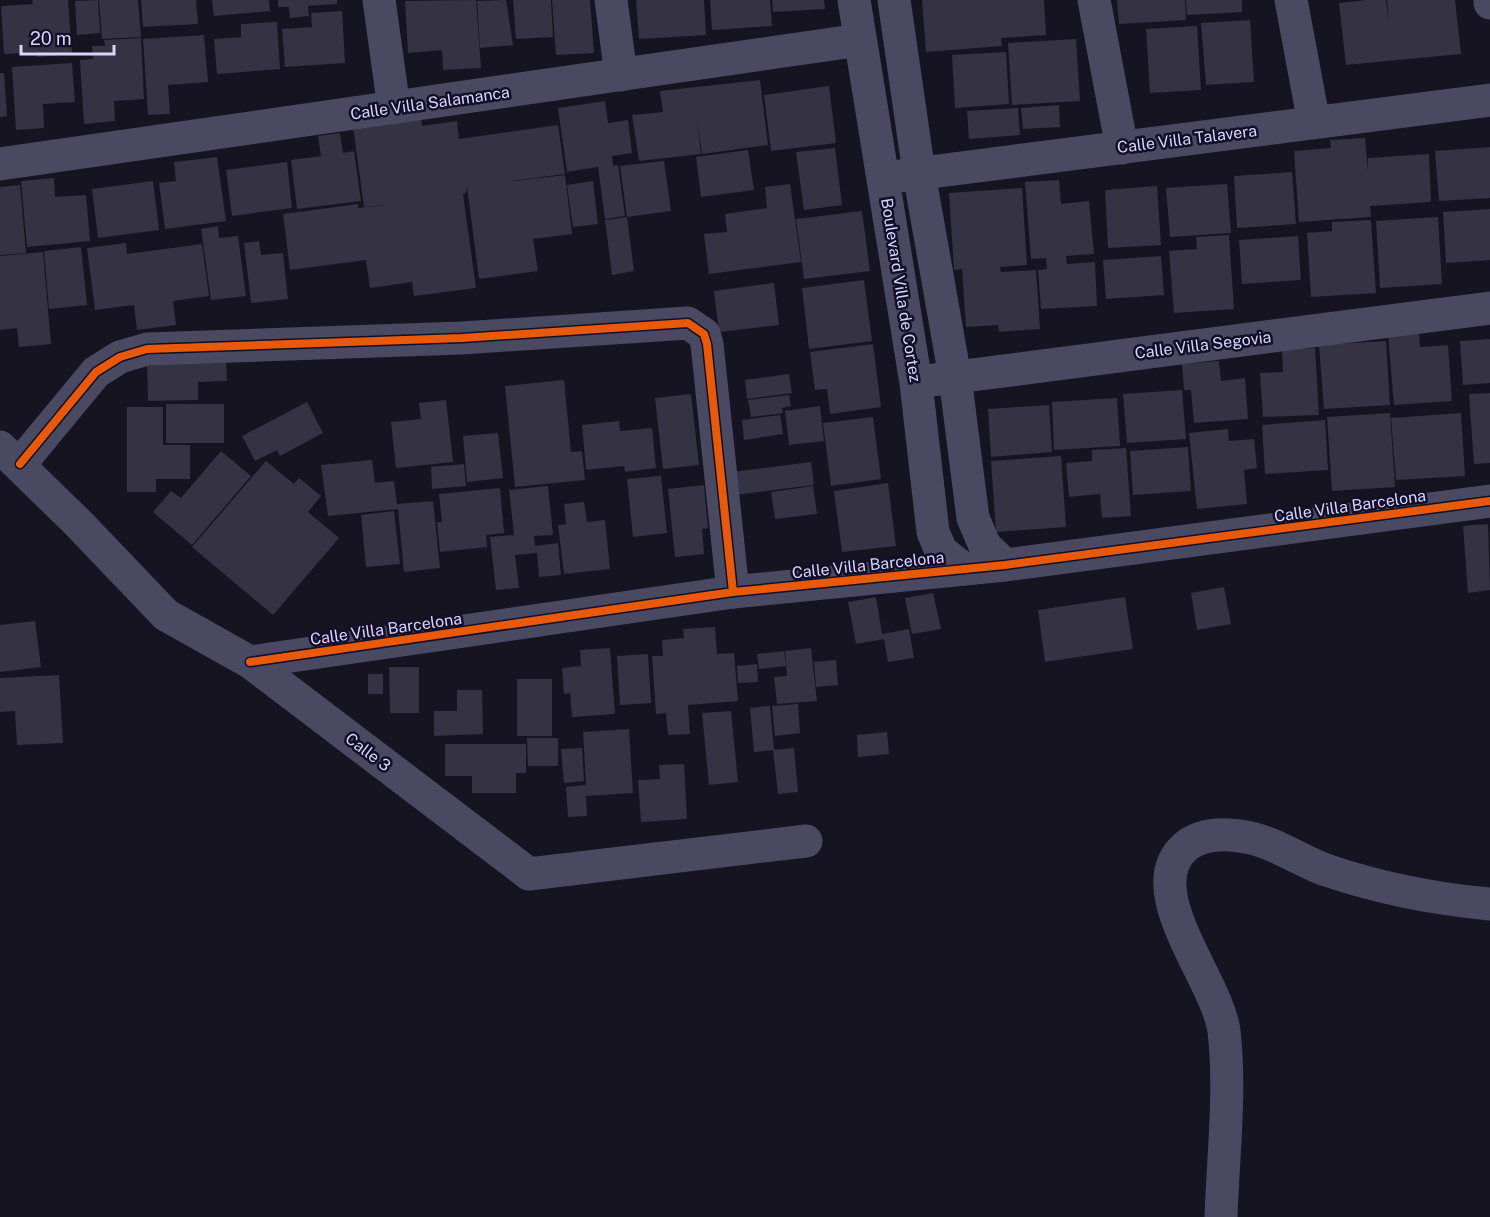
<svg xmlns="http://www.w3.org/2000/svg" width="1490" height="1217" viewBox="0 0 1490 1217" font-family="'Public Sans',sans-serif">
<rect width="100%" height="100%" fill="#161421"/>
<path fill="#343243" d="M32 0H68L72 54 37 57 36 52 4 54 1 6 33 4Z
M98 0 100 33 77 35 75 1Z
M99 0H138L141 37 102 39Z
M141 0H196L198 24 143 27Z
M212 0H269L270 11 214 16Z
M278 0H337V4L308 6 309 16 290 18 289 7H278Z
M476 0 481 68 443 70 442 50 408 53 405 1Z
M506 0 513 45 480 48 477 1Z
M513 0H551L553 37 516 39Z
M552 0H590L594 53 556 55Z
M636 0H704L706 35 639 39Z
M710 0H770L772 26 712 30Z
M772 0H824L825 9 773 12Z
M922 0H1044L1046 35 1001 38 1002 46 926 52Z
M1117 0H1185L1186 20 1119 24Z
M1186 0H1242V12L1187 15Z
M1366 0H1386L1389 24 1387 0H1455L1461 54 1346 65 1339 3Z
M342 11 345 63 285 67 282 29 312 27 311 13Z
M1250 20 1254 82 1206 85 1201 23Z
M277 22 280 69 217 74 214 39 241 37V24Z
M1197 26 1201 90 1150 93 1146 29Z
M204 35 208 82 168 85 170 114 148 115 143 39Z
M141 38 144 99 114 101 115 121 84 124 80 60 93 59 92 46H105L104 40Z
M1076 39 1080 101 1012 105 1008 43Z
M1006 52 1009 104 955 108 952 55Z
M72 63 75 102 43 104 44 128 16 130 12 67Z
M0 73H4L7 116 0 117Z
M760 80 768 145 702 154 697 120 701 154 639 161 632 115 663 112 660 91Z
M829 86 836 143 771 151 764 95Z
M605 101 608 123 628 120 632 153 612 156 613 166 618 165 625 216 605 219 598 167 567 172 558 108Z
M1059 105 1060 127 1023 129 1021 108Z
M1018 108 1020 135 969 139 967 111Z
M421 117 422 126 457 121 459 139 558 125 565 174 505 182 565 175 572 234 533 239 538 271 479 279 467 187 466 193 463 194 476 288 414 296 412 282 370 288 366 260 290 270 283 214 358 204V208L386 205 364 207 353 126Z
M340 133 343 153 354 151 361 201 297 209 291 160 321 156 318 136Z
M1365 138 1368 171V158L1429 154 1431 202 1370 206 1371 217 1299 222 1294 151 1331 148 1330 140Z
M1490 147V198L1439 201 1435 151Z
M835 148 842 205 804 210 796 152Z
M748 150 754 190 701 197 696 157Z
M217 157 226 221 165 229 159 183 176 181 174 162Z
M664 161 671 211 627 217 620 166Z
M287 162 292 208 232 216 226 170Z
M1292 172 1296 224 1237 228 1234 176Z
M54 178 55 197 86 195 90 241 27 247 21 181Z
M1059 180 1061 204 1089 201 1094 254 1066 256 1067 264 1095 262 1097 306 1041 309 1038 270 1047 269 1046 258 1031 259 1025 182Z
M153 181 159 230 98 238 92 189Z
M593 181 598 224 573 227 567 185Z
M790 184 801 262 709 274 704 234 727 232 725 214 767 208 765 187Z
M1227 184 1231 233 1170 237 1166 188Z
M20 185 26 253 0 255V187Z
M1157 186 1161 245 1108 248 1105 190Z
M1022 188 1027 265 1000 267 1001 272 1036 270 1040 329 999 332 998 325 966 327 962 269 954 270 949 193Z
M1490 209V260L1446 263 1443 212Z
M862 211 870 271 804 279 796 219Z
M627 217 634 271 612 275 605 220Z
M1438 217 1442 284 1380 288 1376 221Z
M1371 220 1376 293 1311 297 1307 233 1332 231V222Z
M218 226 219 238 238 236 246 296 211 300 201 229Z
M1229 235 1234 309 1174 313 1169 251 1197 249 1196 237Z
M1298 236 1301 280 1242 284 1239 240Z
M259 241 261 255 283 253 288 299 251 303 244 243Z
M126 243 127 254 202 244 209 296 173 301 176 325 137 330 134 305 95 310 87 248Z
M81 247 87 305 49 309 44 251Z
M43 252 51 344 19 347 17 328 0 330V256Z
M1161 256 1164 295 1106 299 1103 260Z
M864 280 872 341 809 349 802 288Z
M774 283 779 325 719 332 714 291Z
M1419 333 1420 347 1448 345 1452 401 1394 405 1388 335Z
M1490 339V383L1463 385 1460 341Z
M1386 341 1390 405 1324 409 1319 345Z
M873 344 881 407 830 414 827 389 815 390 810 352Z
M1315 348 1319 415 1263 417 1260 373 1283 372 1282 350Z
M226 361 227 381 198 382V400L148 401 147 362Z
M1219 361 1221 381 1245 378 1248 419 1194 423 1191 390H1184L1182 364Z
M789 374 792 393 747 399 745 380Z
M564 380 571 452 582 451 585 480 515 487 505 386Z
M1182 390 1186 439 1127 443 1123 394Z
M1490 393V463L1474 464 1469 394Z
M691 394 699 465 663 469 655 398Z
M789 395 791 406 782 408 783 413 751 417 748 400Z
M1117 398 1120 446 1054 450 1052 402Z
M446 400 453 462 396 468 391 422 421 419 419 403Z
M307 402 323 433 280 456 277 450 255 461 242 436Z
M166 404H224V443H166Z
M1049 405 1052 452 991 457 988 409Z
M820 406 824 441 789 445 785 411Z
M127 407H163V445H190V479H156V492H127Z
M1390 413 1395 487 1332 491 1327 417Z
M1461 413 1465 476 1396 480 1391 418Z
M780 415 783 434 744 440 742 420Z
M873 417 881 479 831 486 823 423Z
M1325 420 1328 470 1265 474 1262 425Z
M619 421 620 431 652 428 656 468 625 472 624 466 586 470 582 425Z
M1228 429 1229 441 1254 439 1257 468 1244 470 1247 504 1197 509 1189 433Z
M498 433 503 478 467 482 463 436Z
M1188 447 1191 491 1133 495 1130 451Z
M1126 448 1131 516 1102 518 1100 494 1069 497 1066 463 1092 461V450Z
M221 451 251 476 192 545 153 512 171 491 181 498Z
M1061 456 1066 527 996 532 991 461Z
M372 460 375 483 394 481 397 504 433 501 440 568 404 572 398 509 328 516 321 465Z
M266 461 294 484 299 478 321 496 308 512 339 538 273 615 192 547Z
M811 462 814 485 735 495 732 472Z
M464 464 466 486 432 489 431 467Z
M661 476 667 533 633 537 627 479Z
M888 483 896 546 842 552 834 491Z
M704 485 708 528 702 529 704 554 675 557 668 489Z
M548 486 553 535 534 536 535 546 558 543 561 575 539 577 537 553 515 555 519 588 496 590 490 537 514 535 509 490Z
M813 486 817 514 775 519 771 492Z
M500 488 504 533 486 535 487 547 440 552 437 522H442L439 494Z
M584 502 587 522 605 520 610 569 564 574 558 525 566 524 564 504Z
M394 511 400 564 366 567 361 515Z
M1488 524 1490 590 1468 593 1463 526Z
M1224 587 1231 624 1197 630 1191 593Z
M933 593 941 629 912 634 905 598Z
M876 597 882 634 909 629 914 658 888 662 884 639 856 644 848 602Z
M1125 597 1133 649 1045 662 1038 610Z
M35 621 41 667 0 672V625Z
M715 627 717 654 734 653 738 701 688 705 690 734 668 735 666 713 656 714 652 656H663L662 640 684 638 683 629Z
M610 648 615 714 572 717 570 693 564 694 562 668 581 666 580 650Z
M811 648 817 701 777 704 774 677 787 676 785 651Z
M784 651 786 666 759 669 757 654Z
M648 654 651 703 620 705 617 656Z
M836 660 838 685 816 687 814 662Z
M757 664 758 682 738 683 737 666Z
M389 667H419V713H390Z
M368 674H383V694H368Z
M59 675 63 743 17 745 15 711 0 712V678Z
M517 679H552V736H517Z
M457 690H482L483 734 434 736V711H457Z
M798 704 800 733 775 736 772 706Z
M770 706 774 750 754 752 750 708Z
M731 711 738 782 709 785 702 713Z
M629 729 633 793 586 796 587 816 568 817 566 787 586 785 583 732Z
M887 732 889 754 858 757 857 735Z
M527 738H558V766H528Z
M445 744H526V773H516V793H472V776H445Z
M582 748 584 781 564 783 561 749Z
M794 748 798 792 778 794 773 750Z
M684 764 687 819 641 822 638 780 660 779 659 765Z"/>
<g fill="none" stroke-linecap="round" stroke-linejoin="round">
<path stroke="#4a4962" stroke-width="33" d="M379 0 394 108
M611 0 621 75
M854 0 916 383 933 532 941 551 964 569
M894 0 919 173 955 377 973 518 985 546 1005 565
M1094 0 1122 148
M1291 0 1314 123
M1490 0V3
M0 164 860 40
M884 178 1490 100
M933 380 1490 308
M20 464 96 372 120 357 147 349 462 338 688 323 704 334 707 344 733 592
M250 662 529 874 806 841
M1221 1217C1223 1156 1231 1091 1224 1031 1217 979 1137 890 1185 847 1201 833 1226 833 1246 837 1274 842 1299 860 1326 870 1379 888 1434 899 1490 904"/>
<path stroke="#4a4962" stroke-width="33" d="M0 447 79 524 166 615 250 662 733 592 1005 565 1490 501"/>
<g stroke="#130f26" stroke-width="11">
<path id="cycleway" d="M20 464 96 372 120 357 147 349 462 338 688 323 704 334 707 344 733 592
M250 662 733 592 1005 565 1490 501"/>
</g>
<use href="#cycleway" stroke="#e8590c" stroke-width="8"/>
</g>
<g text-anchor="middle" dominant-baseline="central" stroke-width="5" stroke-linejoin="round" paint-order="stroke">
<g font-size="16" fill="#d9d4ff" stroke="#130f26">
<text transform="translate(430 103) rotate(-8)">Calle Villa Salamanca</text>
<text transform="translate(1187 139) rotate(-7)">Calle Villa Talavera</text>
<text transform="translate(901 290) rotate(81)">Boulevard Villa de Cortez</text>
<text transform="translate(1203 345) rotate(-7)">Calle Villa Segovia</text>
<text transform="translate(1350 506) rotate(-8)">Calle Villa Barcelona</text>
<text transform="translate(868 565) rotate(-6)">Calle Villa Barcelona</text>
<text transform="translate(386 629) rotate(-8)">Calle Villa Barcelona</text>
<text transform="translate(368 752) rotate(37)">Calle 3</text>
</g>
</g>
<path d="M21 45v9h93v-9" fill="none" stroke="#d9d4ff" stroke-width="3"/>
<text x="30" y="45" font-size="18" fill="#d9d4ff" stroke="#130f26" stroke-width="4.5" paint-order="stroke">20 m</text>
</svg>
